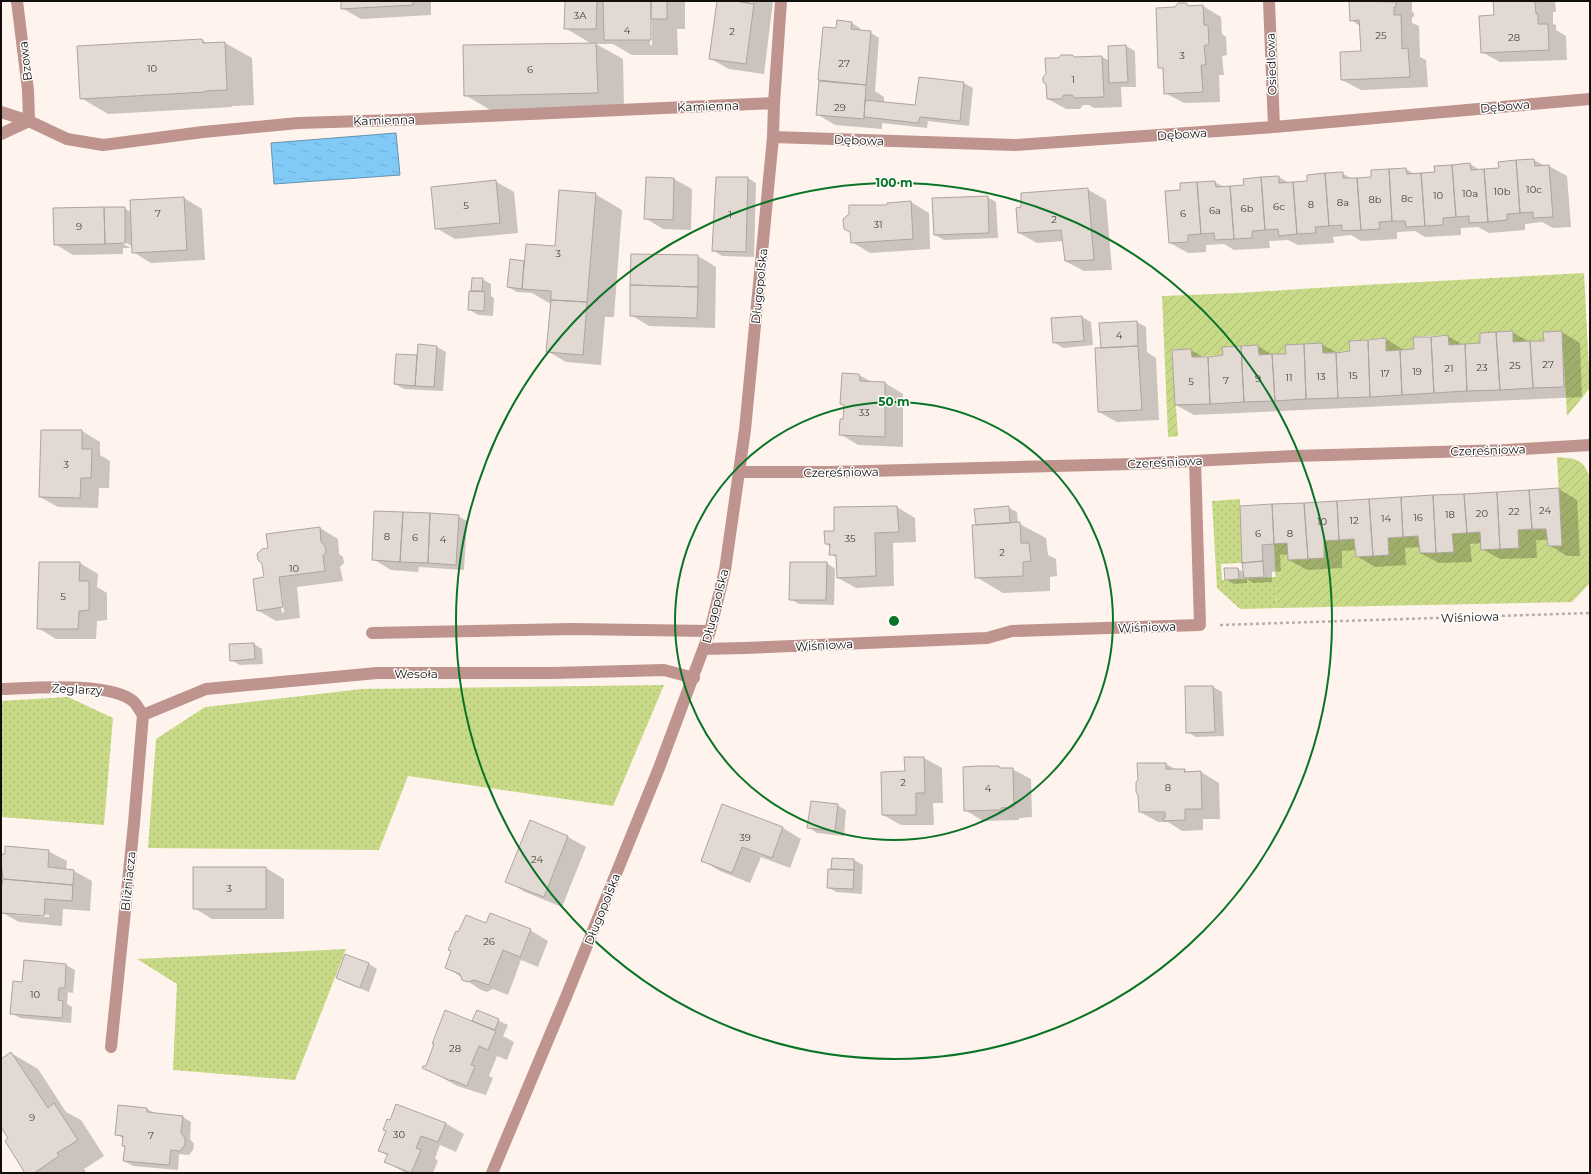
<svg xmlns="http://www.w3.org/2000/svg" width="1591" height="1174" viewBox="0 0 1591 1174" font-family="Montserrat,sans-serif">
<defs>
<pattern id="grass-dots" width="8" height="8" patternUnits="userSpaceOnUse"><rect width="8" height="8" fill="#c8da87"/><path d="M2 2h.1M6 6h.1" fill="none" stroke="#abba73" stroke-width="1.8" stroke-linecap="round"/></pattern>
<pattern id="garden-furrows" width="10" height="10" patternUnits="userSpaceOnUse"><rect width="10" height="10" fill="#c8da87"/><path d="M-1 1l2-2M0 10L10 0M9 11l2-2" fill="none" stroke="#abba73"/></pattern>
<pattern id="water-ripples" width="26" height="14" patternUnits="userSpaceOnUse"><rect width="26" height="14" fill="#81caf7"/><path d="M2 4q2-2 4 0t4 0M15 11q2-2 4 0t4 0" fill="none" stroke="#6eacd3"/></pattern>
</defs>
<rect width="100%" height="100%" fill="#fef4ed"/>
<path fill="url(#grass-dots)" d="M1240 499 1242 563 1221 564 1222 580 1276 577 1277 608 1240 609 1217 588 1212 501Z
M664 685 613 806 408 776 379 850 148 848 156 739 205 707 362 689Z
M68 697 113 718 104 825 1 817V701Z
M346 949 295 1080 173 1070 177 984 137 959Z"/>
<path fill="url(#garden-furrows)" d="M1584 273 1590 388 1567 416 1562 332H1543L1544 341 1513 342 1512 331 1480 333V343L1449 345 1448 335 1413 337 1414 349 1386 351 1385 338 1349 341 1350 351 1323 353 1321 343 1286 345V354L1259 355 1258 345 1223 347V355L1192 357 1191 349 1172 350 1178 436 1168 437 1162 296 1238 293 1364 285Z
M1557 457C1576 459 1584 458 1590 479V583L1572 602 1277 608 1274 544 1287 543 1288 560 1324 558V541L1354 539 1356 557 1388 555V538L1418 536 1420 553 1454 552 1452 534 1480 532 1500 549 1519 548 1518 530 1546 529 1548 546H1562Z"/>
<path fill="url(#water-ripples)" stroke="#6092b1" d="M396 133 400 175 274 184 271 143Z"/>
<path fill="#0003" fill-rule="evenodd" d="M342 1H431V15L361 19 342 8Z
M566 1H650V45H652V1H685V29H677L678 55H632L613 44H596L623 59 624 109 492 111 465 95 592 44 565 28Z
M718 1H773L764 74 729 69 711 59Z
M1350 1H1409L1412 2V12L1414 13V17H1412V23L1419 26 1420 57 1426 60 1428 87 1361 90 1342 80 1362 52 1360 26 1351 20Z
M1494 1H1555L1556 12H1553V24L1556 25V30L1566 36 1567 60 1500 62 1482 52 1495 16Z
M1186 4 1191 7 1203 6 1221 17 1222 34 1226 37 1227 55 1222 56 1224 75H1219L1220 102 1184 103 1165 93 1164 70 1159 67 1175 8Z
M852 23 860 28V31L870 32 879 38 875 91 884 97V103L916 106 964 83 973 88 969 126 928 121 927 128 882 123V129L835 125 817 114 824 28 837 29Z
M202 40 207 43H225L252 58 254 105 232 106V107L108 114 81 98Z
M1126 46 1135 51 1136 87H1121L1122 107 1094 108 1089 105H1083L1080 109H1066L1048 99 1076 58 1102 57 1110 61Z
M1534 160 1545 166H1549L1567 176 1571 227 1553 228 1542 222 1525 224V230L1489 233 1478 227 1461 228V235L1425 237 1415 231 1397 232V239L1361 241 1351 235 1333 237 1334 243 1298 245 1288 240 1269 241 1270 248 1234 250 1224 244 1206 245V252L1188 253 1170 243 1181 191 1215 182 1225 188 1245 186 1279 177 1289 183 1309 182 1342 173 1352 179 1373 178 1406 169 1416 175 1436 173 1470 164 1480 170 1500 169Z
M647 178 674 179 692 189 691 230 663 229 645 218Z
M748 178 756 183 754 257 722 256 713 250Z
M495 181 514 192 518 233 455 239 436 228Z
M1087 189 1106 200 1112 270 1084 271 1065 261 1063 241 1037 243 1019 233Z
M595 194 622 210 614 317H605L601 365 566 362 547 351 551 304 532 293 517 292 508 287 511 260 526 262 556 247Z
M987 197 996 202 998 238 944 240 935 235Z
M184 198 202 209 205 260 151 263 133 252V247L121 240 120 242 131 248H123V254L73 255 55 244 124 208 131 212V201Z
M911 202 929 213 930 249 870 253 852 242 888 206Z
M698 256 716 267 715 328 649 326 631 315Z
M472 279H482L491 284V296L494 298 493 316 478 315 470 310Z
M1082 317 1091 322 1093 345 1063 348 1054 342 1052 319Z
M1137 322 1146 327 1147 352 1156 358 1159 420 1117 422 1099 412Z
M1512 332 1530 342H1545L1562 332 1580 343 1582 397 1194 415 1176 405 1191 350 1205 358 1224 356 1258 346 1273 355H1287L1321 344 1338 353 1351 352 1386 339 1404 350H1415L1448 336 1463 345 1482 344Z
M437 347 446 352 443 391 404 389 395 384 397 355 418 357Z
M842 374 859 375 874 383H885L903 394V447L858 445 840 434 844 420 845 406 841 403Z
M82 431 100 442V455L110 461 109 488H99L98 508 58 507 40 497Z
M1559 489 1577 500 1580 556H1567L1549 545 1548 540H1536L1537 558 1500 559 1482 549V543L1470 544 1472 562 1439 563 1420 553V547L1405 548 1406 565 1375 567 1357 556 1356 550 1342 551V568L1307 570 1289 560 1288 554 1280 555 1281 571 1272 572V582L1253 583 1247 579V583L1234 584 1226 579 1225 569H1238L1244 572 1241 507Z
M897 507 915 518 916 542 893 543 894 586 856 588 838 578 837 558 831 554V547L826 544 835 532V508Z
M1008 507 1017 512 1018 523 1046 538 1048 555 1056 559 1057 576 1050 577V591L1003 593 976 577Z
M458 516 467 521 464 570 419 567 418 572 391 570 373 559Z
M320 528 338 539 339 554 343 557 344 563 340 567 343 581 297 587 300 618 276 621 257 610 265 577 269 549ZM279 587H281L284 612 282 613Z
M80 563 98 574 97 587 107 593V620L97 621 96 639H56L38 628Z
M827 563 835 569 834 605 799 604 790 599Z
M254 644 262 649 263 664 240 665 231 660Z
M1186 687H1213L1222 692 1224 736 1196 737 1187 732Z
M906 758H924L942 768 943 803H933L934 825H901L883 815 906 772Z
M1138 764H1166L1177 770H1184L1189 772H1201L1219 783 1220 819H1203V830L1182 831 1168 822H1158L1140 812Z
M1000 767 1003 769H1012L1031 779 1032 817 1019 818V820L983 821 965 810 964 768Z
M723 805 783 828 801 839 790 868 761 857 750 883 720 871 702 860Z
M837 805 846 810 844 836 817 833 808 827Z
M568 837 586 847 562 907 525 892 507 881Z
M48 851 67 861 66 870 74 871 92 881 90 911 63 909 62 926 19 922 1 912V889H3L4 871 1 870 2 855ZM15 913 49 915V917L17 915Z
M832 859 854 860 863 865 862 894 836 892 828 887 832 870Z
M266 868 284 879V919H212L194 908Z
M487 924 530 930 548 941 538 967 521 960 508 995 493 989 487 992 481 990 446 967 459 933Z
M25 961 66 965 75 970 73 993 68 992 67 1004 72 1007 71 1023 20 1018 11 1013 23 984Z
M369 964 377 969 369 992 346 983 337 978Z
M477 1011 508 1025 503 1036 514 1042 507 1060 497 1056 489 1076 493 1078 486 1095 457 1086 423 1067 426 1068 479 1025Z
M11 1053 38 1069 66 1112 81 1120 104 1156 84 1169 86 1172 85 1173H26L10 1139 1 1126V1060Z
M118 1107 147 1109 157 1114 183 1117 191 1122 190 1139 194 1144 193 1150 189 1155 179 1154 178 1170 133 1166 124 1161 126 1147 123 1145 124 1139 116 1134Z
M445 1123 464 1134 456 1152 440 1145 435 1158 438 1161 433 1173 404 1172 386 1162 388 1156 379 1150Z"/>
<path fill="#e3d9d3" stroke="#aea49e" d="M341 1H413V5L341 9Z
M565 1H597L596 29H564Z
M603 1H651V40H604Z
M651 1H667V19H651Z
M717 1H736L754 4 746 64 709 59Z
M736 1H754V4Z
M1349 1 1396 2V7H1394V15H1401L1402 49 1408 48 1410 77 1341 80 1340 52 1361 51 1359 20 1350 21Z
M1493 1H1538V2H1535L1536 14H1538V24H1548L1549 50 1481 53 1479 16 1494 15Z
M1178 3H1186L1188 6 1203 5 1204 25H1208L1209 44 1204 46 1206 65H1201L1203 92 1164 94 1163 68H1158L1156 8 1175 7Z
M837 20 852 22 851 29 871 31 866 85 818 80 823 27 836 28Z
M202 39 203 43 225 42 227 90 205 91V92L80 99 77 46Z
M596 43 598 93 464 96 463 45Z
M1126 45 1128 82 1109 83 1108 46Z
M1061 55H1072L1075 57 1102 56 1104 97 1075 98 1072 95H1064L1061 99H1047L1046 84 1043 82V77L1046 74 1045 58H1058Z
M919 77 964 82 960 121 920 117 918 123 864 117 865 100 915 105Z
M819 81 866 85 864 119 816 115Z
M1534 159 1535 166 1549 165 1553 217 1533 218V212L1520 213 1516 160Z
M1516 160 1520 213 1507 214V220L1488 222 1484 169 1499 168 1498 162Z
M1470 163 1471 170 1484 169 1488 222 1469 223V216L1456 217 1452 165Z
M1452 165 1456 217 1443 218V225L1425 226 1421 173 1435 172 1434 166Z
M1406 168 1407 174 1421 173 1425 226 1406 227 1405 221H1392L1389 169Z
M1389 169 1392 221 1379 222 1380 229 1361 230 1357 178 1371 177V170Z
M1343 172V178H1357L1361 230 1342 231V225L1329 226 1325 173Z
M1325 173 1329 226 1315 227 1316 233 1297 234 1293 182 1307 181V175Z
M1279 176V183L1293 182 1297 234 1279 236 1278 229 1265 230 1261 177Z
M646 177 674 178 673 220 644 219Z
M716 177H748L746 252 712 251Z
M1261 177 1265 230 1252 231V238L1234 239 1230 186 1244 185 1243 179Z
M496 180 500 223 435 229 431 187Z
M1215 181 1216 187 1230 186 1234 239 1215 240 1214 233 1201 234 1197 182Z
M1197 182 1201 234 1188 235V242L1169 243 1165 191 1180 190V183Z
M1088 188 1094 260 1065 261 1061 230 1018 233 1016 208 1021 207V193Z
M559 190 596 193 587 302 551 300V291L522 289 526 244 555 246Z
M988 196 989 233 934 235 932 198Z
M184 197 187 250 132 253 130 200Z
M911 201 913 239 851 243 850 232 844 229 843 219 849 214V205H887V203Z
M104 207 105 244 54 245 53 208Z
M104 207H125V243L105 244Z
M631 254 698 255V287L630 285Z
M510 259 524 261 522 289 507 287Z
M472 278H483L482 291H471Z
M630 285 698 287 697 318 630 316Z
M469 291 485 292 484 311 468 310Z
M551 300 587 302 583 355 546 352Z
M1082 316 1084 341 1053 343 1051 318Z
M1137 321 1138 346 1101 348 1099 323Z
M1513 331V342L1530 341 1533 388 1500 390 1496 332Z
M1562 331 1564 387 1533 388 1530 341H1544L1543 332Z
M1496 332 1500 390 1467 391 1465 344 1480 343V333Z
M1448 335 1449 345 1465 344 1467 391 1434 393 1431 337Z
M1413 337H1431L1434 393 1402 395 1400 350 1414 349Z
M1386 338V351L1400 350 1402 395 1370 397 1368 340Z
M1368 340 1370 397 1338 398 1336 353 1350 351 1349 341Z
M1322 343 1323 353H1336L1338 398 1306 399 1304 344Z
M418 344 437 346 434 387 415 386Z
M1304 344 1306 399 1275 401 1272 354H1286L1285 345Z
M1258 345 1259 355 1272 354 1275 401 1244 402 1241 346Z
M1138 346 1142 410 1098 412 1095 348Z
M1241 346 1244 402 1210 404 1208 357 1223 355 1222 347Z
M1191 349 1192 357H1208L1210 404 1175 405 1172 350Z
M396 354 417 355 415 386 394 384Z
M842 373 859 374 860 381 885 382V437L839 435 840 419H843L844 405 840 404Z
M41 430H82V449H92L91 478H81L80 498 39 497Z
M1559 488 1562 546H1548L1546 529H1532L1529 490Z
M1529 490 1532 529 1518 530 1519 548 1500 549 1497 492Z
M1497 492 1500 549 1481 550 1480 532 1467 533 1464 494Z
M1464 494 1467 533 1452 534 1454 552 1436 553 1433 495Z
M1433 495 1436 553H1420L1418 536 1403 537 1401 497Z
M1401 497 1403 537 1388 538 1389 555 1373 556 1369 499Z
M1369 499 1373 556 1356 557 1354 539 1339 540 1337 501Z
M1337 501 1339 540 1324 541V558L1308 559 1304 503Z
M1304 503 1308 559 1288 560 1287 543 1274 544 1272 504Z
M1272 504 1274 544 1262 545 1263 561 1242 563 1240 506Z
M897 506 899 532 875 533 876 576 837 578 836 555H829L830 544H825L824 531H834V507Z
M1009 506 1010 523 976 525 974 509Z
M374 511 403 512 400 562 372 560Z
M403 512 430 513 428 563 400 562Z
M430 513 459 515 456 565 428 563Z
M1020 522 1021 543H1029L1031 561 1023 562V576L975 578 972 525Z
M320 527 321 542 325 546 326 552 323 556 325 571 279 577 283 607 257 611 253 579 264 577 262 564 258 560 257 554 262 549 268 548 266 534Z
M1263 561 1264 577 1244 578 1242 563Z
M39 562H80L79 581H89V610L79 611 78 629H37Z
M790 562H827L826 600H789Z
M1224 568H1238L1239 579 1225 580Z
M254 643 255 659 230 661 229 644Z
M1185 686H1213L1215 732 1186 733Z
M904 757H924L925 793H916V815H882L881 772 905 771Z
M1137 763H1166V769H1185L1184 772 1201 771 1202 809H1185V820L1163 821V818H1165V812H1139L1138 795 1136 792V782L1138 780Z
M979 766H999L1000 768H1013L1014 807 1001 808V810L964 811 963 767Z
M811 801 838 804 835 831 807 828Z
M722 804 783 827 772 858 742 847 732 873 701 861Z
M530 820 568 836 544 897 505 882Z
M5 846 49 850 48 867 74 870 73 885 3 879 1 861 2 854H5Z
M832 858 854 859V870L831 869Z
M193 867H266V909H193Z
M828 869 854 870 853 889 827 888Z
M3 879 73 885 72 901 45 899 44 916 1 913V888Z
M490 913 531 929 520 957 503 950 489 985 474 980 468 982 462 980 460 974 445 968 451 951 448 950 456 931 458 932 466 915 486 923Z
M345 954 369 963 360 988 336 978Z
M24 960 66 964 65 988H59L58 1000 63 1001 62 1018 10 1014 13 981 22 982Z
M445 1010 496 1031 488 1050 479 1046 471 1065 475 1066 467 1086 452 1080 451 1081 422 1068 423 1066H426L434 1044H432Z
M477 1010 499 1019 495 1030 472 1021Z
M11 1052 48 1108 54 1103 78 1140 57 1153 59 1156 34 1173H25L5 1141 8 1138 1 1127V1059Z
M396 1104 446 1123 438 1142 421 1136 416 1148 421 1150 411 1173 384 1162 388 1154 378 1151 386 1131 383 1130 387 1119 390 1120Z
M118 1105 147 1108V1112L183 1116 181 1133 185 1138V1145L180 1151 171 1150 169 1165 123 1161 125 1146H122L123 1136 115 1135Z"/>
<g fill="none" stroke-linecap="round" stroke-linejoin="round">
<path stroke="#b6aea8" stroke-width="2.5" stroke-dasharray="3 3" stroke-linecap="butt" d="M1220 625 1590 613"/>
<path stroke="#bf938e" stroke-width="12" d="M17 1 28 90 29 121
M1269 1 1274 127
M1 112 29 121 67 139 103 145 203 132 298 123 396 120 774 103
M1 134 29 121
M773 137 1015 145 1274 127 1590 99
M739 472H830L1133 464 1294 456 1507 450 1590 445
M372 633 572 629 710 631
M704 649 745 648 987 638 1012 631 1200 625 1195 461
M1 689C31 688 112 681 134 702 137 705 140 711 143 715
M143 715 206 689 377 673H553L664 670 694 678
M111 1047 134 823 143 715
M492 1173 566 997 659 768 710 631 725 570 745 430 773 137 774 103 781 1"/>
</g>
<g fill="none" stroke="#097426" stroke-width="2">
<circle cx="894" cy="621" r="219"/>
<circle cx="894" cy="621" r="438"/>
</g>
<g text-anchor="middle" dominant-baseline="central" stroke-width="3" stroke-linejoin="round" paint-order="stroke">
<g font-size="10" fill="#46423e">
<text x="580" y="15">3A</text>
<text x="627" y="30">4</text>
<text x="732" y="31">2</text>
<text x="1381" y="35">25</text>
<text x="1514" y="37">28</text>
<text x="1182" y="55">3</text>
<text x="844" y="63">27</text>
<text x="152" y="68">10</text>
<text x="530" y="69">6</text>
<text x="1073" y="79">1</text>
<text x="840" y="107">29</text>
<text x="1534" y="189">10c</text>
<text x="1502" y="191">10b</text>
<text x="1470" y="193">10a</text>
<text x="1438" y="195">10</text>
<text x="1407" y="198">8c</text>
<text x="1375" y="199">8b</text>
<text x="1343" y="202">8a</text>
<text x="1311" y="204">8</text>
<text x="466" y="205">5</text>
<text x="1279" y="206">6c</text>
<text x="1247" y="208">6b</text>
<text x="1215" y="210">6a</text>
<text x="158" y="213">7</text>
<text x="1183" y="213">6</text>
<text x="730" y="214">1</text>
<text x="1054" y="219">2</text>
<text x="878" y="224">31</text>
<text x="79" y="226">9</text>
<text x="558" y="253">3</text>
<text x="1119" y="335">4</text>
<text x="1548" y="364">27</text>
<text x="1515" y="365">25</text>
<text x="1482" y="367">23</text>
<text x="1449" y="368">21</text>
<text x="1417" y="371">19</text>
<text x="1385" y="373">17</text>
<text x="1353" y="375">15</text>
<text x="1321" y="376">13</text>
<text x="1289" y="377">11</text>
<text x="1258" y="378">9</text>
<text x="1226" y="380">7</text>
<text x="1191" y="381">5</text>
<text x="864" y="412">33</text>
<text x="66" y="464">3</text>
<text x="1545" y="510">24</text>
<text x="1514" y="511">22</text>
<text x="1482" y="513">20</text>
<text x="1450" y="514">18</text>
<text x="1418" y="517">16</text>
<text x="1386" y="518">14</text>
<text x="1354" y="520">12</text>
<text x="1322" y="521">10</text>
<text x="1258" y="533">6</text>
<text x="1290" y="533">8</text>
<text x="387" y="536">8</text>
<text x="415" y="537">6</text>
<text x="850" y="538">35</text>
<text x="443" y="539">4</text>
<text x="1002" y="552">2</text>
<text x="294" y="568">10</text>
<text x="63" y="596">5</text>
<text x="903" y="782">2</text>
<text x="1168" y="787">8</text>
<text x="988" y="788">4</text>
<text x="745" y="837">39</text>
<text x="537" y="859">24</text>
<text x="229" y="888">3</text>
<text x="489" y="941">26</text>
<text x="35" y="994">10</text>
<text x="455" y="1048">28</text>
<text x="32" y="1117">9</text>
<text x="399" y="1134">30</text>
<text x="151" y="1135">7</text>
</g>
<g font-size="12" fill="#120f0d" stroke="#fff">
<text transform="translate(25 61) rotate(-97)">Bzowa</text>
<text transform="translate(1271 64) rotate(-92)">Osiedlowa</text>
<text transform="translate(708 106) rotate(-2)">Kamienna</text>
<text transform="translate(1505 106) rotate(-5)">Dębowa</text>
<text transform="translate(384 120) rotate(-2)">Kamienna</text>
<text transform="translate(1182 134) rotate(-4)">Dębowa</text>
<text transform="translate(859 140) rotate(2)">Dębowa</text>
<text transform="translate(759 286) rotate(-84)">Długopolska</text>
<text transform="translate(1488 450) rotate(-2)">Czereśniowa</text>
<text transform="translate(1165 462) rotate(-3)">Czereśniowa</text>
<text transform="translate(841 472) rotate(-1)">Czereśniowa</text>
<text transform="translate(715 606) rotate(-76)">Długopolska</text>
<text transform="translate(1470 617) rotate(-2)">Wiśniowa</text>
<text transform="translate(1147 627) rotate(-2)">Wiśniowa</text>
<text transform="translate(824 645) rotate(-3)">Wiśniowa</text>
<text x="416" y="673">Wesoła</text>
<text transform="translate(77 689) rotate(3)">Żeglarzy</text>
<text transform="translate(128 881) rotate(-84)">Bliźniacza</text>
<text transform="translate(602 909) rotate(-68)">Długopolska</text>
</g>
</g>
<circle cx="894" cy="621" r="6" fill="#097426" stroke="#fff" stroke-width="2"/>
<g font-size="12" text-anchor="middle" font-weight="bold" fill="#097426" stroke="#fff" stroke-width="3" stroke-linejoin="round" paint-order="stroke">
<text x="894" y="187">100 m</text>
<text x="894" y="406">50 m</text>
</g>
<rect width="1591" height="1174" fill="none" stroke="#120f0d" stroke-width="4"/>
</svg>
